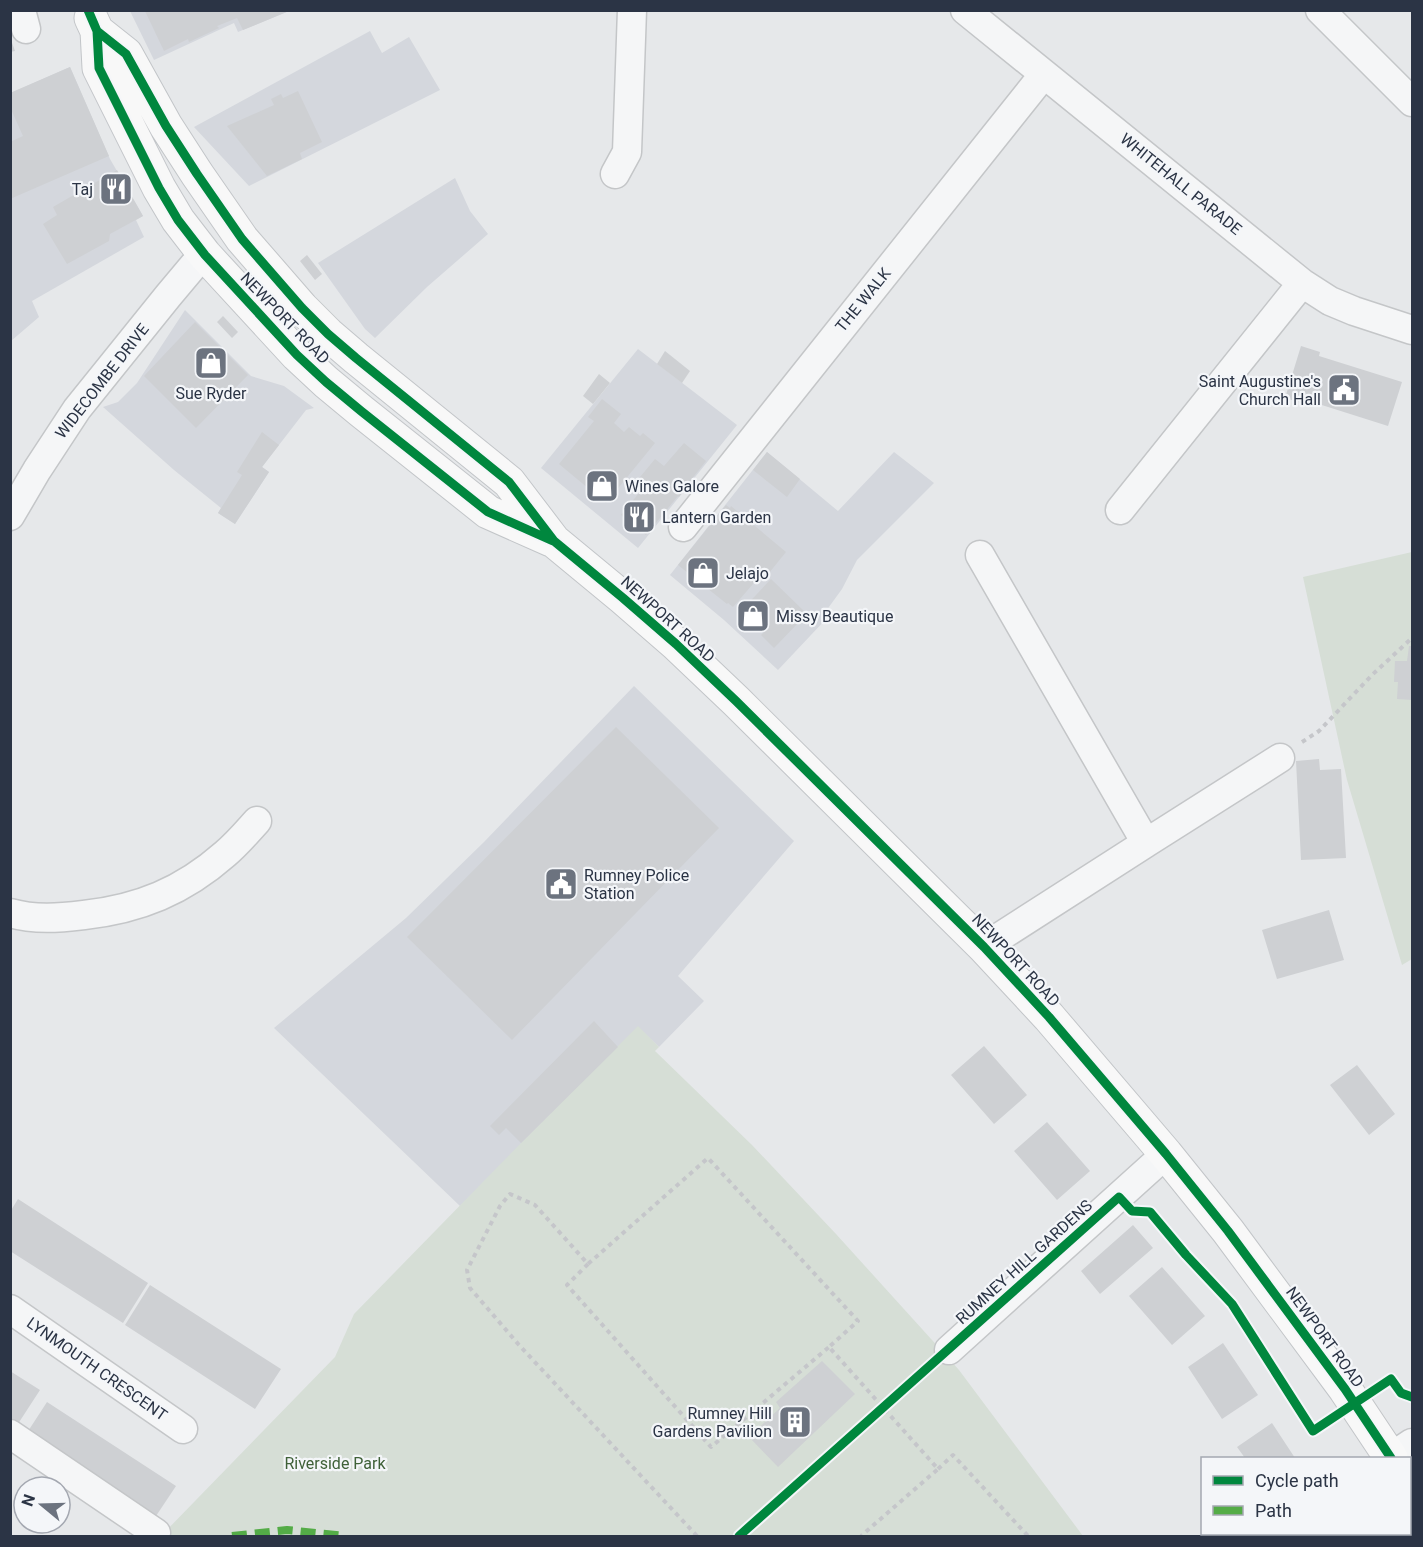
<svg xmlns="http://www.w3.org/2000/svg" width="1423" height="1547" viewBox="0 0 1423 1547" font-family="Roboto,sans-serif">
<rect width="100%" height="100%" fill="#e6e8ea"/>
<path fill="#d4d7dd" d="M130 11H289L238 32 234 23 154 60Z
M370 31 382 53 409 37 440 90 249 186 194 127Z
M70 67 110 159 143 216 136 220 144 237 32 301 39 317 11 341V93Z
M455 178 470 211 488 234 427 287 375 338 365 329 318 263Z
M185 310 251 376 284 386 314 408 306 410 262 467 269 472 235 524 218 513 221 508 174 470 103 407 118 402 137 383Z
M638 349 737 425 638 548 541 468Z
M767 452 838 511 894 452 934 483 857 560 842 589 826 611 827 618 778 670 724 620 670 575Z
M634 686 794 841 678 976 704 1001 659 1047 638 1027 460 1206 274 1028 406 918 484 842Z"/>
<path fill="#d6ded6" d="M1412 552V959L1402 965 1347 780 1303 577Z
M638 1026 659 1047 655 1051 752 1145 836 1234 932 1340 959 1370 1083 1536H161L335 1357 354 1314 521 1143Z"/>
<path fill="#ced0d3" d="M145 11H289L243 30 237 18 217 26 219 28 189 42 188 39 164 51Z
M10 37 15 51 10 52Z
M70 67 109 156 10 199V142L23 136 10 107V93Z
M298 91 322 142 300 153 302 159 267 176 227 126 274 105 271 99 281 94 283 98Z
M117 170 143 216 110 234 109 241 67 264 43 224 57 215 53 207Z
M307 255 322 274 315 280 300 261Z
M223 316 238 332 232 338 217 322Z
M195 322 248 375 196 428 144 376Z
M1301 346 1320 352 1319 356 1402 382 1388 426 1306 400 1305 404 1285 398Z
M665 351 690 371 682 383 657 364Z
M599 374 610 383 593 404 583 396Z
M602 399 621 414 614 423 624 432 629 427 640 436 643 433 655 443 606 503 559 464 594 421 588 417Z
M262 432 279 445 262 467 269 472 235 524 218 513 242 475 237 472Z
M684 443 706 461 687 485 688 486 679 497 678 496 646 535 621 515 648 482 640 477 655 459 664 466Z
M767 452 800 479 787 497 753 470Z
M726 505 730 508 731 506 786 552 769 573 765 570 733 607 728 603 727 604 678 565Z
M771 579 805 612 798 619 800 621 774 648 761 635 764 632 758 626 755 629 739 613Z
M1409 646H1412V700L1397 699 1398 682H1394L1395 661H1407Z
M616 727 719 828 512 1040 407 937Z
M1319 759 1320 770 1341 769 1346 858 1301 860 1296 761Z
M1329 910 1344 960 1277 979 1262 930Z
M594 1021 618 1047 521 1143 506 1128 499 1135 490 1126Z
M984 1046 1027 1095 994 1124 951 1075Z
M1357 1065 1395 1114 1369 1135 1330 1085Z
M1047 1122 1090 1171 1057 1200 1014 1151Z
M18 1199 148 1283 123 1323 10 1251V1212Z
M1133 1225 1153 1248 1100 1294 1081 1271Z
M1162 1267 1205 1316 1172 1345 1129 1296Z
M150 1285 281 1369 255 1409 125 1325Z
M1223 1343 1258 1395 1222 1419 1188 1367Z
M822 1361 855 1394 778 1467 749 1437 780 1408 776 1402Z
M10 1371 40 1390 14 1430 10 1427Z
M47 1402 176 1486 150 1525 21 1442Z
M1272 1423 1295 1458H1245L1237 1447Z
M1290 1534H1340L1342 1536H1292Z"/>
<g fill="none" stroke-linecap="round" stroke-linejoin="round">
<g stroke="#c4c6c8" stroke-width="31">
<path id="minor" d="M21 10 26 29
M965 10 1302 283 1330 301 1354 311 1412 330
M1320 10 1412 102
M615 174 627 152 632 10
M1120 510 1302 283
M10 516 37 470 77 409 168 296 194 265 205 255
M683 527 1044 74
M980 555 1146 843 984 947
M1146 843 1280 758
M10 913C35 920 59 918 84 915 139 909 183 891 225 854 237 844 247 832 257 821
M10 1309 183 1429
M949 1350 1166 1154
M10 1434 156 1533
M1391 1457 1412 1443"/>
</g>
<g stroke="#c2c5c8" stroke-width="35">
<path id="major" d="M91 18 97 31 99 68 159 188 178 220 205 255 297 355 326 382 361 411 488 512 551 540
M97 31 126 54 166 126 197 174 242 239 302 308 328 334 356 358 509 482 554 541 623 598 676 644 736 701 984 947 1049 1017 1166 1154 1228 1231 1345 1389 1391 1458
M1410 1484 1412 1488"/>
</g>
<path stroke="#c5c6ca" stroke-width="4" stroke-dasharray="4.5 4.5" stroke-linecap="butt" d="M1302 742 1319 731 1372 675 1412 638
M588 1264 567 1285 711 1447 829 1347
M938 1469 953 1455 1028 1536
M697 1536 519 1345 470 1288 467 1270 500 1206 510 1194 535 1205 588 1264 708 1158 858 1321 829 1347 938 1469 861 1536
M739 1536 928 1369"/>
<use href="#minor" stroke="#f5f6f7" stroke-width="28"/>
<use href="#major" stroke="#f8f8f8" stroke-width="33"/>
<path stroke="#54ac47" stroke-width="8" stroke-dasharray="15 8" stroke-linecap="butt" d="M232 1536 287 1530 345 1536"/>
<g stroke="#f4f6f9" stroke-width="13">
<path id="cycleway" d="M88 10 97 31 99 68 159 188 178 220 205 255 297 355 326 382 361 411 488 512 553 541
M97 31 126 54 166 126 197 174 242 239 302 308 328 334 356 358 509 482 554 541 623 598 676 644 736 701 984 947 1049 1017 1166 1154 1228 1231 1345 1389 1391 1458
M739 1536 1119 1197 1132 1211 1150 1212 1186 1255 1232 1304 1313 1431 1391 1379 1401 1393 1412 1397"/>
</g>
<use href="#cycleway" stroke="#00873e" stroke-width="9"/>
</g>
<defs>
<g id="restaurant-square" transform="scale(1.725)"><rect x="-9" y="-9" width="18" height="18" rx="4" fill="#6c737f" stroke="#f4f6f9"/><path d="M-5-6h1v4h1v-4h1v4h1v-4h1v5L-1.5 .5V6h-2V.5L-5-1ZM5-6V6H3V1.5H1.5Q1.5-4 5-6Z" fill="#fff"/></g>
<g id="shop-square" transform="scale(1.725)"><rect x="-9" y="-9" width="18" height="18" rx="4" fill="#6c737f" stroke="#f4f6f9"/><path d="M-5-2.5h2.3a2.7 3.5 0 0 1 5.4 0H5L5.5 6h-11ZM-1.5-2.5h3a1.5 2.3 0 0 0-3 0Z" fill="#fff"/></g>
<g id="civic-square" transform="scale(1.725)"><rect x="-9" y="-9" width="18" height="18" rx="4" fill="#6c737f" stroke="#f4f6f9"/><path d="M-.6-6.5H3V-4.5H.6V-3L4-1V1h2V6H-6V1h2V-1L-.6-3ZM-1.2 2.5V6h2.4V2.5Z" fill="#fff"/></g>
<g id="building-square" transform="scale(1.725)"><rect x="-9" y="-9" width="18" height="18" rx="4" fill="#6c737f" stroke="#f4f6f9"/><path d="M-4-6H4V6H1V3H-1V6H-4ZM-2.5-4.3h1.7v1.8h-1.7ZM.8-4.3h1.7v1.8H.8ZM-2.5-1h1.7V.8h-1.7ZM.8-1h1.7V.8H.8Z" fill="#fff"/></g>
</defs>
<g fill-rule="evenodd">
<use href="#restaurant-square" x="116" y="189"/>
<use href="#shop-square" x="211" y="363"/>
<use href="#civic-square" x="1344" y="390"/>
<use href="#shop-square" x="602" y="486"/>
<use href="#restaurant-square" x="639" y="517"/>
<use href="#shop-square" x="703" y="573"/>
<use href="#shop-square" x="753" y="616"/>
<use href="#civic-square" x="561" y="884"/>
<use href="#building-square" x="795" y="1422"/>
</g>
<g text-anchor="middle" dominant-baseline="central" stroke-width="4.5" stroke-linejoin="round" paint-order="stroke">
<g font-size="16" fill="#2b3445" stroke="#f4f6f9">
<text transform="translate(1181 184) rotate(39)">WHITEHALL PARADE</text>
<text transform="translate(863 300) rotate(-51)">THE WALK</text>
<text transform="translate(285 318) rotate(46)">NEWPORT ROAD</text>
<text transform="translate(102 381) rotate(-52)">WIDECOMBE DRIVE</text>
<text transform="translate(668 619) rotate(42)">NEWPORT ROAD</text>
<text transform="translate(1016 960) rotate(47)">NEWPORT ROAD</text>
<text transform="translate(1024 1262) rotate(-42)">RUMNEY HILL GARDENS</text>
<text transform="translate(1325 1337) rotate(54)">NEWPORT ROAD</text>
<text transform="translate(97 1369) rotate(35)">LYNMOUTH CRESCENT</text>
</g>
<g font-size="16" fill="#2b3445" stroke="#f4f6f9" text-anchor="start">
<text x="93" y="189" text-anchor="end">Taj</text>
<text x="1321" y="381" text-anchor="end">Saint Augustine's<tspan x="1321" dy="18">Church Hall</tspan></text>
<text x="211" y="393" text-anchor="middle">Sue Ryder</text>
<text x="625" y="486">Wines Galore</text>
<text x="662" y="517">Lantern Garden</text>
<text x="726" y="573">Jelajo</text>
<text x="776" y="616">Missy Beautique</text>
<text x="584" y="875">Rumney Police<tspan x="584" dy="18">Station</tspan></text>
<text x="772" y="1413" text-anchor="end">Rumney Hill<tspan x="772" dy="18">Gardens Pavilion</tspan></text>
</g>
<g font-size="16" fill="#3f6138" stroke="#f4f6f9">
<text x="335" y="1463">Riverside Park</text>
</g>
</g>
<rect width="1423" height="1547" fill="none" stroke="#2b3445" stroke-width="24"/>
<rect x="1201" y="1457" width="210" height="78" fill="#f4f6f9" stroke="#a4a8b1" stroke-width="1.5"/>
<rect x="1213" y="1476" width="30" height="9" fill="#00873e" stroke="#a4a8b1" stroke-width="1.5"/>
<text x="1255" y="1487" font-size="18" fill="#2b3445">Cycle path</text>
<rect x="1213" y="1506" width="30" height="9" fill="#54ac47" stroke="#a4a8b1" stroke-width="1.5"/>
<text x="1255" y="1517" font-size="18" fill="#2b3445">Path</text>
<g transform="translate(42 1505) rotate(289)"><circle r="28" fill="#f4f6f9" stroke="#a4a8b1" stroke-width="1.5"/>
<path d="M0-4.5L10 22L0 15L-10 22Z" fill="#6c737f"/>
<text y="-9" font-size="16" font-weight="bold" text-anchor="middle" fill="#2b3445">N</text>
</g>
</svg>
